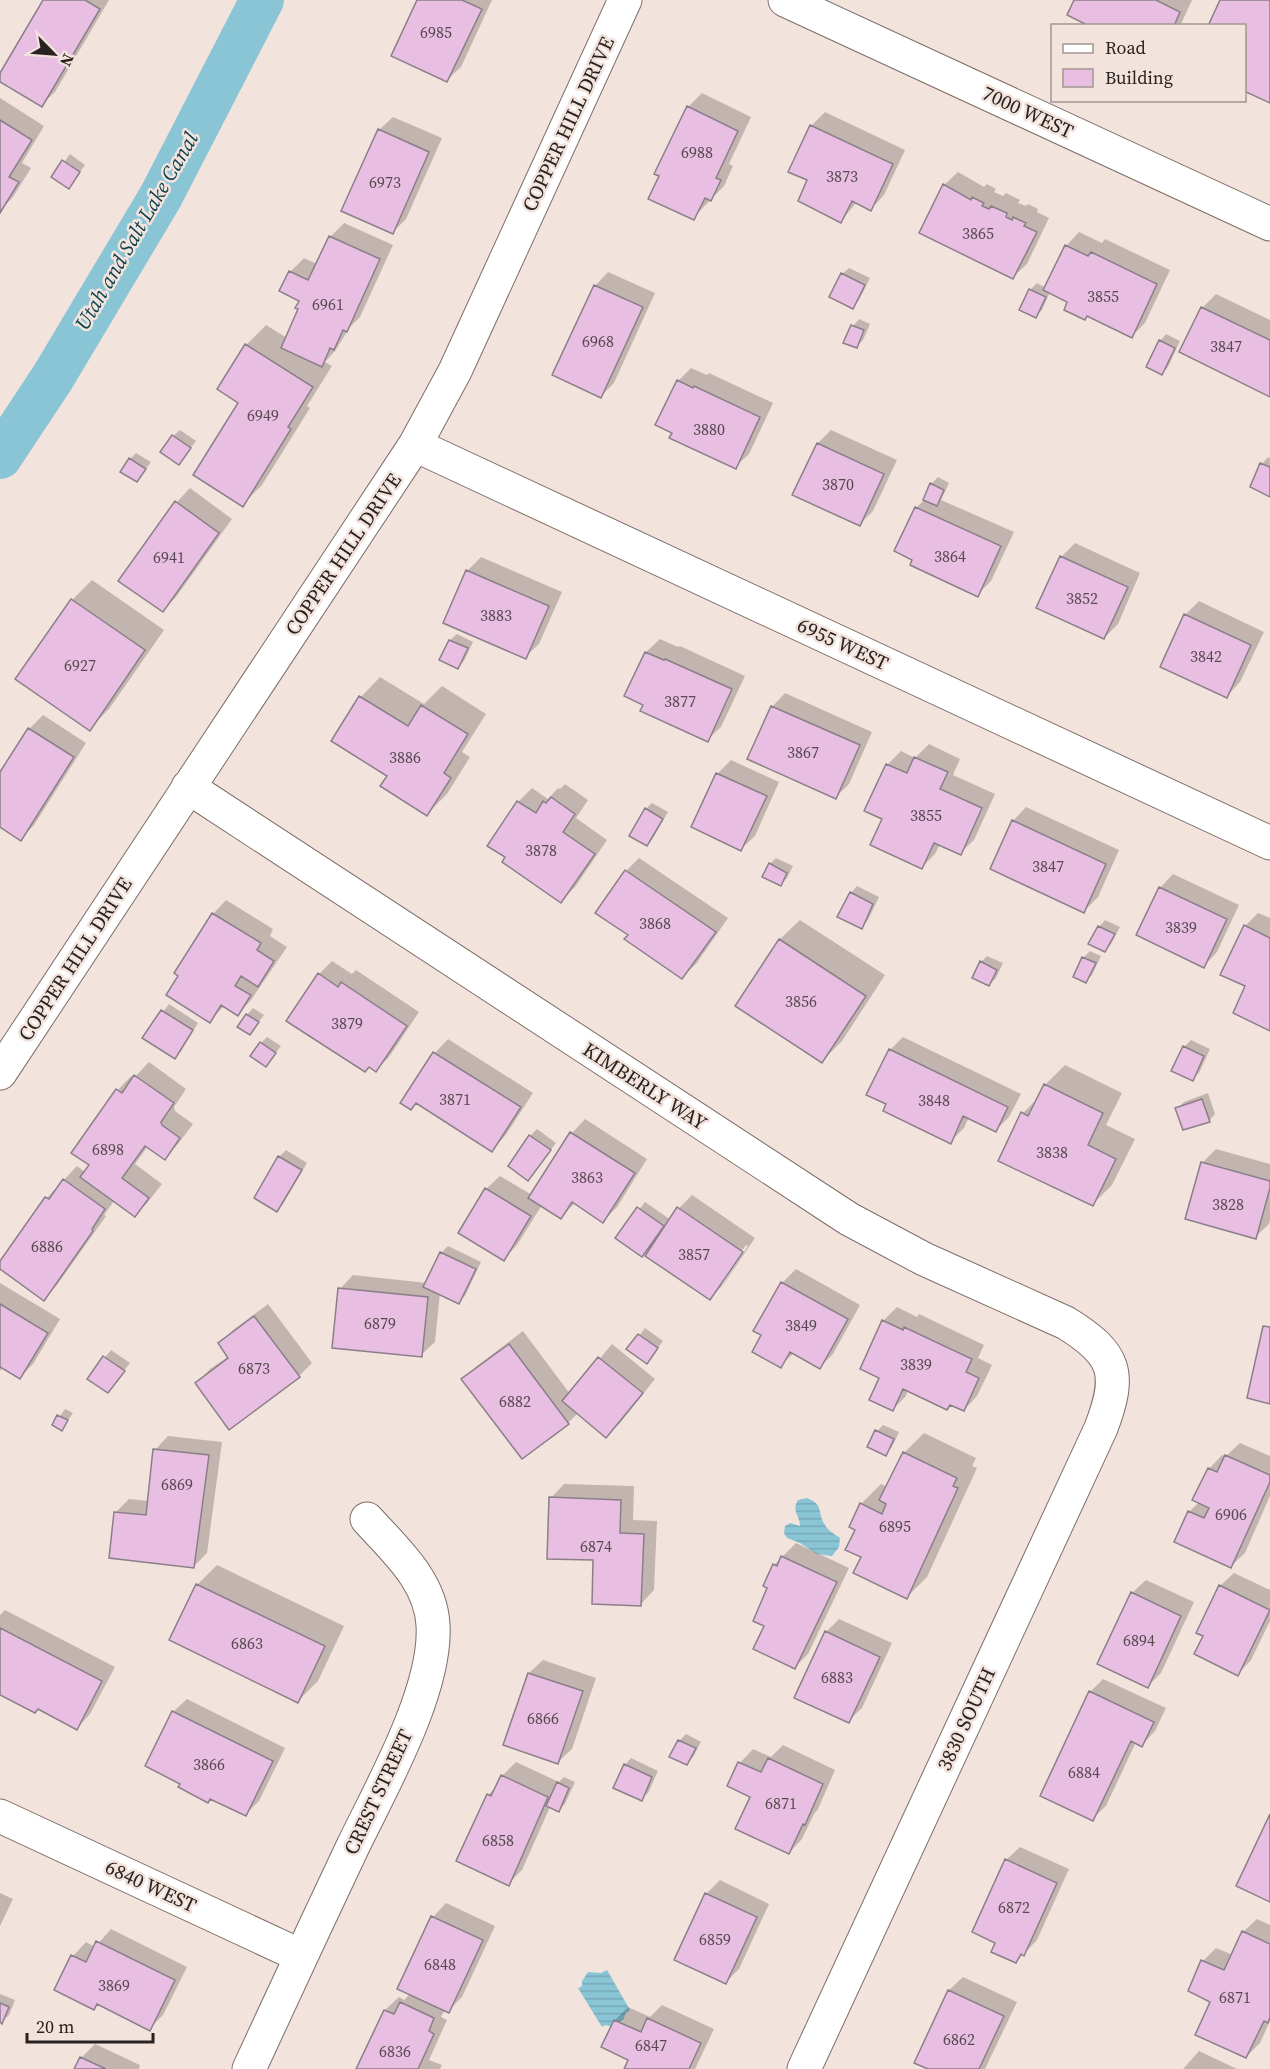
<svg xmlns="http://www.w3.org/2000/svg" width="1270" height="2069" viewBox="0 0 1270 2069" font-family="'Source Serif 4',serif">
<defs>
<pattern id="water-rules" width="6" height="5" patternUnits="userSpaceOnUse" patternTransform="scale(1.5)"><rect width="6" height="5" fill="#8ac5d6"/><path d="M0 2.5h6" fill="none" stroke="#77a9b7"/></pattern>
</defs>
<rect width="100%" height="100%" fill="#f3e3dd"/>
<path fill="url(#water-rules)" d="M807 1498C824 1504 817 1513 825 1525 828 1531 835 1534 840 1538L839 1547 832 1556 817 1554 800 1543 787 1538 784 1533 785 1526 790 1523 800 1526C800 1515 791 1511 798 1500Z
M607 1970 630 2010 625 2014 624 2019 612 2027 606 2025 602 2027 578 1988 582 1986V1981L588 1972 601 1973Z"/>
<path fill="#0003" fill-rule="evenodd" d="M45 0H109L55 92 41 105 0 80V76Z
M418 0H492L461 67 447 80Z
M1076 0H1192L1180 26H1091Z
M702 93 751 117 729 164 733 166 724 186 693 218 688 107Z
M0 98 44 126 22 163 31 168 13 197 0 211Z
M825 112 905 150 884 195 871 209 857 202 841 221 809 180 811 126Z
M393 117 442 138 406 219 392 233 379 130Z
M70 154 85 165 69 187 53 177Z
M958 172 984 187 987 184 996 189 994 192 1003 196 1006 193 1020 200 1018 203 1026 206 1028 204 1038 209 1037 212 1049 218 1027 264 1013 277 944 185Z
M344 223 393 245 360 317 350 327 335 351 325 362 332 366 307 406 310 408 262 485 242 505 240 402 246 345 266 325 287 338 300 308 301 300 290 272 304 258 317 264 330 237Z
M1079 232 1102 243 1105 239 1170 270 1145 323 1132 336 1050 292 1042 310 1036 316 1030 290 1037 283 1046 288 1066 246Z
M849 268 870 278 859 300 853 307 842 274Z
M608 272 655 293 614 383 601 396 595 286Z
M1216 294 1270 320V395L1202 308Z
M859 319 870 324 863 340 856 347 853 326Z
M1166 334 1180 341 1168 367 1162 373 1160 341Z
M691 368 707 375 709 373 773 403 749 454 735 467 674 432 678 381Z
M180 430 196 441 179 463 173 436Z
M831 430 897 460 873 511 859 525 818 443Z
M136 453 151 462 137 481 130 459Z
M1268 457 1270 458V495L1262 464Z
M938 477 949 483 941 500 1014 532 991 581 977 595 916 508 925 499 931 484Z
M190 488 232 519 176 597 162 611 120 580 177 502Z
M1075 543 1140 573 1118 624 1104 638 1061 557Z
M481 557 562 592 539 644 525 657 467 571Z
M92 580 164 630 109 709 89 729 72 600Z
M1199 601 1264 632 1240 682 1227 696 1185 615Z
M457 634 473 642 464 661 458 667 441 659 450 640Z
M660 639 678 647 680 646 745 676 721 727 707 740 626 696 646 652Z
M380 677 424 704 442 686 486 714 462 752 470 757 447 794 427 814 389 776 361 697Z
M785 693 872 732 849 784 836 797 772 707Z
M43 715 86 743 34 825 21 839 0 826V775L29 729Z
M929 744 960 759 953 775 995 794 974 840 960 853 940 844 935 854 922 867 884 819 887 765 901 751 915 758Z
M731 760 779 782 755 836 741 849 693 827 718 773Z
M565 784 588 800 576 818 607 840 575 887 561 901 489 845 518 802 532 788 548 799 558 788 560 789Z
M652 803 668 812 653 838 647 844 646 809Z
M1026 807 1119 850 1098 897 1084 911 1013 821Z
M639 858 728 918 696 964 682 977 630 935 626 871Z
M776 858 793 866 787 878 781 884 770 864Z
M1173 874 1239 905 1217 952 1204 966 1160 888Z
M857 886 879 897 868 920 862 927 851 893Z
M226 900 273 929 270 936 287 947 251 1000 238 1014 225 1005 210 1021 213 914Z
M1258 913 1270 918V1030L1247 986 1245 926Z
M800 920 885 975 842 1041 822 1061 737 1005 780 939Z
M1105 920 1120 927 1111 944 1105 950 1099 927Z
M1090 951 1101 956 1092 975 1086 981 1075 976 1084 957Z
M987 956 1003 963 996 978 989 985 981 962Z
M332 961 352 974 356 970 419 1012 389 1057 376 1070 319 974Z
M169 1004 198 1023 181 1051 175 1057 144 1038Z
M253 1008 264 1015 250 1034 247 1015Z
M267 1037 281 1046 266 1065 261 1043Z
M903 1037 1021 1094 1009 1117 996 1130 969 1117 964 1128 950 1142 888 1104 890 1050Z
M448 1039 533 1093 505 1136 492 1150 417 1102H402L435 1053Z
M1191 1040 1210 1049 1199 1073 1192 1079 1173 1070 1184 1047Z
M149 1062 186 1089 174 1107 175 1111 193 1124 178 1144 165 1158 148 1146 135 1164 162 1184 148 1202 135 1215 114 1201 104 1215 106 1216 57 1285 44 1299 0 1268V1263L47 1198 77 1166 85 1172 91 1164 73 1152 118 1090 131 1076 134 1078Z
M1065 1065 1122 1093 1106 1125 1135 1139 1112 1185 1092 1205 1023 1113 1039 1097 1045 1085Z
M1208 1093 1215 1114 1209 1121 1177 1109 1184 1102Z
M585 1119 647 1159 617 1207 603 1221 575 1203 561 1217 542 1205 517 1245 504 1259 486 1189 500 1176 532 1195 572 1133Z
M537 1129 556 1143 528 1179 530 1136Z
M1216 1149 1270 1164V1220L1269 1224 1255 1237 1202 1163Z
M286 1150 307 1163 283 1204 277 1210 279 1157Z
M692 1195 755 1238 723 1285 710 1298 652 1245 642 1255 618 1238 645 1202 671 1220 679 1208ZM746 1245 748 1246 722 1285H719Z
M448 1246 481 1262 465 1296 459 1302 440 1293 435 1342 421 1355 340 1289 353 1275 427 1283 441 1253Z
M796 1269 860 1305 833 1354 820 1367 794 1353 780 1366 764 1335 756 1330 782 1283Z
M0 1283 60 1319 33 1364 20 1377 3 1367 0 1371Z
M268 1304 312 1363 299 1376 197 1383 210 1369 229 1356 220 1343 233 1330Z
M897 1307 917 1317 919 1314 984 1345 978 1358 992 1365 977 1396 964 1410 951 1404 947 1409 908 1390 906 1396 892 1410 881 1377 883 1321Z
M645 1328 663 1341 653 1355 629 1349Z
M523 1331 570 1394 612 1344 655 1379 620 1423 606 1436 578 1413 568 1423 463 1379 477 1366Z
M111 1350 130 1363 108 1391 89 1378Z
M65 1409 73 1413 62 1429 54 1425Z
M883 1425 899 1432 892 1447 885 1454 877 1431Z
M924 1433 976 1458 972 1466 977 1468 927 1577 907 1597 863 1557 857 1529 861 1504 881 1484 887 1487 904 1453Z
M168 1436 222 1442 207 1553 194 1566 116 1512 129 1499 149 1501 155 1450Z
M1240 1443 1270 1456V1496L1245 1553 1231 1566 1176 1541 1189 1512 1199 1502 1209 1469 1222 1455 1226 1456Z
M564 1484 634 1486 633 1520 657 1521 654 1590 641 1604 594 1559 551 1498Z
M796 1543 849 1568 808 1654 795 1667 768 1587 774 1565Z
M217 1565 344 1626 318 1681 298 1701 197 1585Z
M1234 1573 1270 1590V1621L1251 1660 1238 1674 1205 1636 1220 1586Z
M1146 1580 1194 1602 1161 1673 1148 1686 1132 1593Z
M5 1610 115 1667 90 1714 77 1728 38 1708 0 1693V1615Z
M839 1619 892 1643 862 1708 848 1721 826 1632Z
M543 1660 596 1678 572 1749 558 1762 505 1744 529 1673Z
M1103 1679 1166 1708 1155 1731 1142 1745 1136 1742 1106 1806 1092 1819 1090 1692Z
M187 1699 285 1748 259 1801 245 1815 182 1784 173 1712Z
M686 1734 701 1742 693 1757 687 1763 679 1741Z
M783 1745 835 1770 818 1809 814 1814 802 1839 789 1853 752 1796 740 1763 753 1749 771 1757Z
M631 1758 658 1771 648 1793 641 1799 625 1765Z
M516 1762 559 1782 564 1777 575 1782 565 1804 559 1810 550 1807 522 1870 508 1884 488 1795 498 1785 502 1776Z
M1020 1847 1069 1869 1037 1940 1016 1962 997 1942 1006 1860Z
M720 1880 769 1904 739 1969 726 1982 706 1894Z
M0 1893 13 1899 0 1926Z
M446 1903 495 1926 462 1997 448 2011 445 2009 441 2017 447 2020 429 2060 442 2065 440 2069H358L385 2010 399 1997 404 2000 411 1993 399 1988 433 1917Z
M1257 1919 1270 1925V2021L1260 2043 1246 2057 1212 2001 1203 1961 1216 1948 1233 1955 1243 1932Z
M111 1929 187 1967 163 2015 149 2029 98 2003 94 2008 73 1956 86 1942 95 1947Z
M963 1977 1017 2002 985 2069H932L916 2062 949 1990Z
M0 1994 15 2000 9 2015 2 2022 0 2021Z
M662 2005 714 2029 695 2069H625L630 2059 615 2020 628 2007 650 2017Z
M95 2044 140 2065 139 2069H76L81 2058Z
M1199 2051 1237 2069H1183Z"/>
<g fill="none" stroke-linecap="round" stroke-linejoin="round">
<path stroke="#8ac5d6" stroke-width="44" d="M0 457 53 377 161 196 262 0"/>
</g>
<path fill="#e8bfe2" stroke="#8a7f88" stroke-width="1.5" d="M43 0H85L100 9 42 107 0 82V73Z
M417 0H462L482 9 447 82 391 56Z
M1074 0H1156L1180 12 1174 26H1089L1067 15Z
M1220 0H1270V103L1244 91V26H1208Z
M687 106 738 131 716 178 721 180 711 201 705 198 694 220 648 199 659 176 654 174Z
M0 120 32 140 9 177 19 182 0 213Z
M810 125 893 164 871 211 852 201 841 223 798 201 807 180 788 172Z
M378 129 429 152 393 234 341 211Z
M62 160 80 172 69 189 51 177Z
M943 184 971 200 972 197 984 203 982 206 989 209 991 206 1007 213 1006 217 1012 220 1013 217 1026 223 1024 226 1037 232 1013 279 919 233Z
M329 236 380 259 347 332 343 330 334 350 330 348 322 367 281 348 298 309 295 308 299 301 279 291 289 271 308 280Z
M1065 245 1088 256 1091 252 1157 284 1132 338 1087 316 1085 320 1064 310 1067 302 1043 290Z
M841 273 865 285 853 309 829 297Z
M594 285 643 307 601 398 552 375Z
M1029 289 1046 297 1036 318 1019 310Z
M1201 307 1270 340V397L1179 352Z
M851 325 864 330 857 348 843 343Z
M1159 340 1175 348 1162 375 1146 367Z
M245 344 313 387 288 427 291 429 243 507 193 475 238 403 217 389Z
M677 380 693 388 694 386 760 417 736 469 669 438 672 433 655 425Z
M172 435 191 448 179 465 160 452Z
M817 443 884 474 860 526 792 495Z
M129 458 146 469 137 482 120 472Z
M1260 463 1270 467V497L1250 487Z
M930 483 944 490 937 506 923 500Z
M175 501 219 533 163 612 118 581Z
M915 507 1001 546 978 597 910 565 912 560 894 551Z
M1060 556 1128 587 1104 639 1036 608Z
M466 570 549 606 526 659 443 623Z
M71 599 145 650 90 731 15 679Z
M1184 614 1251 645 1227 698 1160 667Z
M449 640 468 648 458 669 439 660Z
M645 652 664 660 665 659 732 689 708 742 640 711 643 705 624 696Z
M359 696 408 726 421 705 468 734 444 773 451 778 427 816 380 786 387 776 331 741Z
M771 706 860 745 836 799 747 759Z
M28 728 74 757 21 841 0 827V772Z
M914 757 948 772 940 789 982 808 961 855 934 843 922 869 870 845 882 819 864 811 886 764 907 773Z
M716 773 767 796 741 851 691 827Z
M551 797 575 814 563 832 595 854 561 903 502 862 505 857 487 846 517 801 536 813 543 801 546 803Z
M645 808 663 819 647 846 629 836Z
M1012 820 1106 864 1084 913 990 869Z
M769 863 787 873 781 886 762 877Z
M625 870 716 932 682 979 624 939 628 935 595 913Z
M1159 887 1227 919 1204 968 1136 935Z
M850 892 873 904 862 929 837 917Z
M212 913 261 943 257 950 274 961 258 987 241 976 235 986 251 995 238 1016 221 1005 210 1023 166 995 178 976 174 973Z
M1244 925 1270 938V1031L1233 1013 1245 986 1220 975Z
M1098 926 1115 934 1105 952 1088 944Z
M779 939 866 996 822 1063 735 1006Z
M1082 957 1096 963 1086 983 1073 977Z
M980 961 997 970 989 986 972 978Z
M318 973 338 987 341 982 407 1026 376 1072 369 1067 365 1072 286 1021Z
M161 1010 193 1030 175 1059 142 1038Z
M246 1014 259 1022 250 1035 237 1027Z
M260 1042 276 1053 266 1067 250 1056Z
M1183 1046 1204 1056 1193 1081 1171 1071Z
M889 1049 1008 1107 996 1132 963 1116 951 1144 883 1111 886 1104 866 1095Z
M433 1052 521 1107 492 1152 416 1103 411 1110 400 1103Z
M134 1075 174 1103 161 1122 162 1125 180 1138 165 1160 145 1146 122 1178 149 1198 135 1217 80 1177 89 1165 71 1153 116 1089 122 1093Z
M1044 1084 1103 1113 1088 1145 1116 1159 1093 1206 998 1161 1021 1112 1028 1116Z
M1202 1099 1210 1122 1183 1130 1175 1108Z
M570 1132 635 1173 603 1223 572 1202 561 1219 528 1198Z
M529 1135 551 1150 528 1181 508 1166Z
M278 1156 302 1170 277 1212 254 1198Z
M1201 1162 1270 1181V1188L1256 1239 1185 1219Z
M63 1179 105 1209 92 1229 93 1231 44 1301 0 1269V1261L45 1197 49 1199Z
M485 1188 531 1216 504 1261 458 1233Z
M637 1207 664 1226 642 1257 615 1238Z
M677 1207 743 1252 710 1300 645 1256Z
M440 1252 476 1269 459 1304 423 1287Z
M781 1282 848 1319 820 1369 790 1352 781 1368 752 1352 761 1335 753 1331Z
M338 1288 428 1297 422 1357 332 1348Z
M0 1304 48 1333 20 1379 0 1367Z
M254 1316 300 1377 229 1430 195 1383 228 1358 218 1343Z
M882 1320 903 1330 904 1327 972 1359 966 1372 979 1378 964 1411 950 1405 947 1410 903 1389 893 1411 869 1400 879 1378 860 1369Z
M1263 1326 1270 1327V1404L1247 1398Z
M638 1334 658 1348 647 1364 626 1349Z
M509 1344 569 1424 522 1459 461 1379Z
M103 1356 125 1371 108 1393 87 1379Z
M598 1357 643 1393 606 1438 562 1401Z
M57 1415 68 1420 62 1431 52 1425Z
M875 1430 894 1439 886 1456 867 1447Z
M153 1449 209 1455 194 1568 109 1558 114 1512 146 1515Z
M903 1452 957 1478 953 1486 958 1488 907 1599 853 1573 861 1557 845 1550 855 1530 849 1527 860 1503 882 1514 886 1504 879 1500Z
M1225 1455 1270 1475V1482L1231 1568 1174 1542 1188 1511 1204 1518 1209 1508 1192 1500 1208 1468 1217 1472Z
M549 1497 621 1500 620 1533 644 1534 641 1606 592 1604 593 1560 547 1559Z
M781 1556 837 1582 795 1669 753 1649 764 1626 753 1621 767 1588 763 1586 773 1564 777 1566Z
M196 1584 325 1646 298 1703 169 1640Z
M1219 1585 1270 1610 1238 1676 1194 1654 1203 1636 1196 1633Z
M1131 1592 1181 1616 1148 1688 1097 1664Z
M0 1628 102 1681 77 1730 38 1709 35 1713 0 1695Z
M825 1631 880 1657 849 1723 794 1698Z
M528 1673 583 1691 558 1764 503 1745Z
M1089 1691 1154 1722 1142 1747 1131 1741 1093 1821 1040 1796Z
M172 1711 273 1761 246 1816 210 1799 208 1803 178 1787 180 1784 145 1766Z
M678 1740 696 1748 687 1765 669 1757Z
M768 1758 823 1784 805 1825 803 1824 789 1854 735 1829 750 1797 727 1786 738 1762 761 1772Z
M624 1764 652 1777 642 1801 613 1788Z
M501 1775 548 1797 509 1886 456 1861 487 1794 491 1796Z
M557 1782 569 1788 559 1812 546 1806Z
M1270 1814V1902L1236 1886Z
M1005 1859 1057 1883 1024 1956 1021 1954 1016 1963 991 1952 995 1943 972 1932Z
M705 1893 757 1917 726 1984 674 1960Z
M431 1916 483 1940 449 2013 397 1989Z
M1242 1931 1270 1944V2017L1268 2023 1264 2021 1246 2058 1195 2035 1210 2002 1188 1991 1201 1960 1224 1970Z
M96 1941 175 1980 150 2031 97 2004 94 2010 54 1990 71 1955 86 1962Z
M948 1990 1004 2016 979 2069H928L914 2063Z
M400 2002 434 2018 429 2031 434 2034 418 2069H356L384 2010 394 2014Z
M0 2003 9 2007 2 2024 0 2022Z
M647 2018 701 2043 689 2069H624L628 2060 601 2047 614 2020 641 2032Z
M80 2057 106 2069H74Z"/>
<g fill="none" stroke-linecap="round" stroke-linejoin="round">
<g stroke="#7c6e68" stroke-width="35">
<path id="minor" d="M785 0 1270 224
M415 445 1270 843
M188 787 849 1219 924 1259 1066 1323C1116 1354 1122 1373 1101 1428L804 2069
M0 1073 415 445 455 371 625 0
M0 1816 301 1956
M249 2069C283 1995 318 1920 353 1846 381 1788 437 1690 433 1625 431 1581 395 1550 367 1519"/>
</g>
<use href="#minor" stroke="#fff" stroke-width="33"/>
</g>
<g text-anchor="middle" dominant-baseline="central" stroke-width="5" stroke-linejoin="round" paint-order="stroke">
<g font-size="16" fill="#584950">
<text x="436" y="32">6985</text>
<text x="697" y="152">6988</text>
<text x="842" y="176">3873</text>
<text x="385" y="182">6973</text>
<text x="978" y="233">3865</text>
<text x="1103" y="296">3855</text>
<text x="328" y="304">6961</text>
<text x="598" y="341">6968</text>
<text x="1226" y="346">3847</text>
<text x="263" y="415">6949</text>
<text x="709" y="429">3880</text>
<text x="838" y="484">3870</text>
<text x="950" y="556">3864</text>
<text x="169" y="557">6941</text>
<text x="1082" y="598">3852</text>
<text x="496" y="615">3883</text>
<text x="1206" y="656">3842</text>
<text x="80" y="665">6927</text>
<text x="680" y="701">3877</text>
<text x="803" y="752">3867</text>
<text x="405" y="757">3886</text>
<text x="926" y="815">3855</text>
<text x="541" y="850">3878</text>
<text x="1048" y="866">3847</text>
<text x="655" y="923">3868</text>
<text x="1181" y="927">3839</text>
<text x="801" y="1001">3856</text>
<text x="347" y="1023">3879</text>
<text x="455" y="1099">3871</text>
<text x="934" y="1100">3848</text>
<text x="108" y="1149">6898</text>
<text x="1052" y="1152">3838</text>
<text x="587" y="1177">3863</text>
<text x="1228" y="1204">3828</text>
<text x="47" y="1246">6886</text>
<text x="694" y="1254">3857</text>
<text x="380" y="1323">6879</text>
<text x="801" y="1325">3849</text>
<text x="916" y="1364">3839</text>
<text x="254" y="1368">6873</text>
<text x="515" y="1401">6882</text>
<text x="177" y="1484">6869</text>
<text x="1231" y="1514">6906</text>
<text x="895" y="1526">6895</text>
<text x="596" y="1546">6874</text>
<text x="1139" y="1640">6894</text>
<text x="247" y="1643">6863</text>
<text x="837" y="1677">6883</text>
<text x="543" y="1718">6866</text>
<text x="209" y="1764">3866</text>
<text x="1084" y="1772">6884</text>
<text x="781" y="1803">6871</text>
<text x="498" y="1840">6858</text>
<text x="1014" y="1907">6872</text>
<text x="715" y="1939">6859</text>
<text x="440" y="1964">6848</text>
<text x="114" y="1985">3869</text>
<text x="1235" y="1997">6871</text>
<text x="959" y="2039">6862</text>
<text x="651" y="2045">6847</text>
<text x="395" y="2051">6836</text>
</g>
<g font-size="20" fill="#282220" stroke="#f3e3dd">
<text transform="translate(1028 112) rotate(25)">7000 WEST</text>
<text transform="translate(568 124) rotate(-65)">COPPER HILL DRIVE</text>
<text transform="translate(343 554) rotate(-56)">COPPER HILL DRIVE</text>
<text transform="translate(843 644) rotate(25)">6955 WEST</text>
<text transform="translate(75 959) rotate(-57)">COPPER HILL DRIVE</text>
<text transform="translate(645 1086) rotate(33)">KIMBERLY WAY</text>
<text transform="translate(966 1719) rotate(-65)">3830 SOUTH</text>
<text transform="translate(378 1792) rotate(-65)">CREST STREET</text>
<text transform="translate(151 1886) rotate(25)">6840 WEST</text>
</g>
<g font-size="21" font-style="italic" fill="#0b414e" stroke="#f3e3dd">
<text transform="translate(136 231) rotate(-60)">Utah and Salt Lake Canal</text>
</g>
</g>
<rect x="1051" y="24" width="195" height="78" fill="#f3e3dd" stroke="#a29691" stroke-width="1.5"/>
<rect x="1063" y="44" width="30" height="9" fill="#ffffff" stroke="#a29691" stroke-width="1.5"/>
<text x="1105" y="54" font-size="18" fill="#282220">Road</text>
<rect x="1063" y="69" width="30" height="18" fill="#e8bfe2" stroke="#a29691" stroke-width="1.5"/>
<text x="1105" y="84" font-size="18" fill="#282220">Building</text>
<g transform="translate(54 54) rotate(115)" stroke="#f3e3dd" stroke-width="4.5" paint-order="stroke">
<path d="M0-4.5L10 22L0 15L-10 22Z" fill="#282220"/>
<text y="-9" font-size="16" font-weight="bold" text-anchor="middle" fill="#282220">N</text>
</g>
<path d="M27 2033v9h126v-9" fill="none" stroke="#282220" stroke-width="3"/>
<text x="36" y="2033" font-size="18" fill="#282220" stroke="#f3e3dd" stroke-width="4.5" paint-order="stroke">20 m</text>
</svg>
